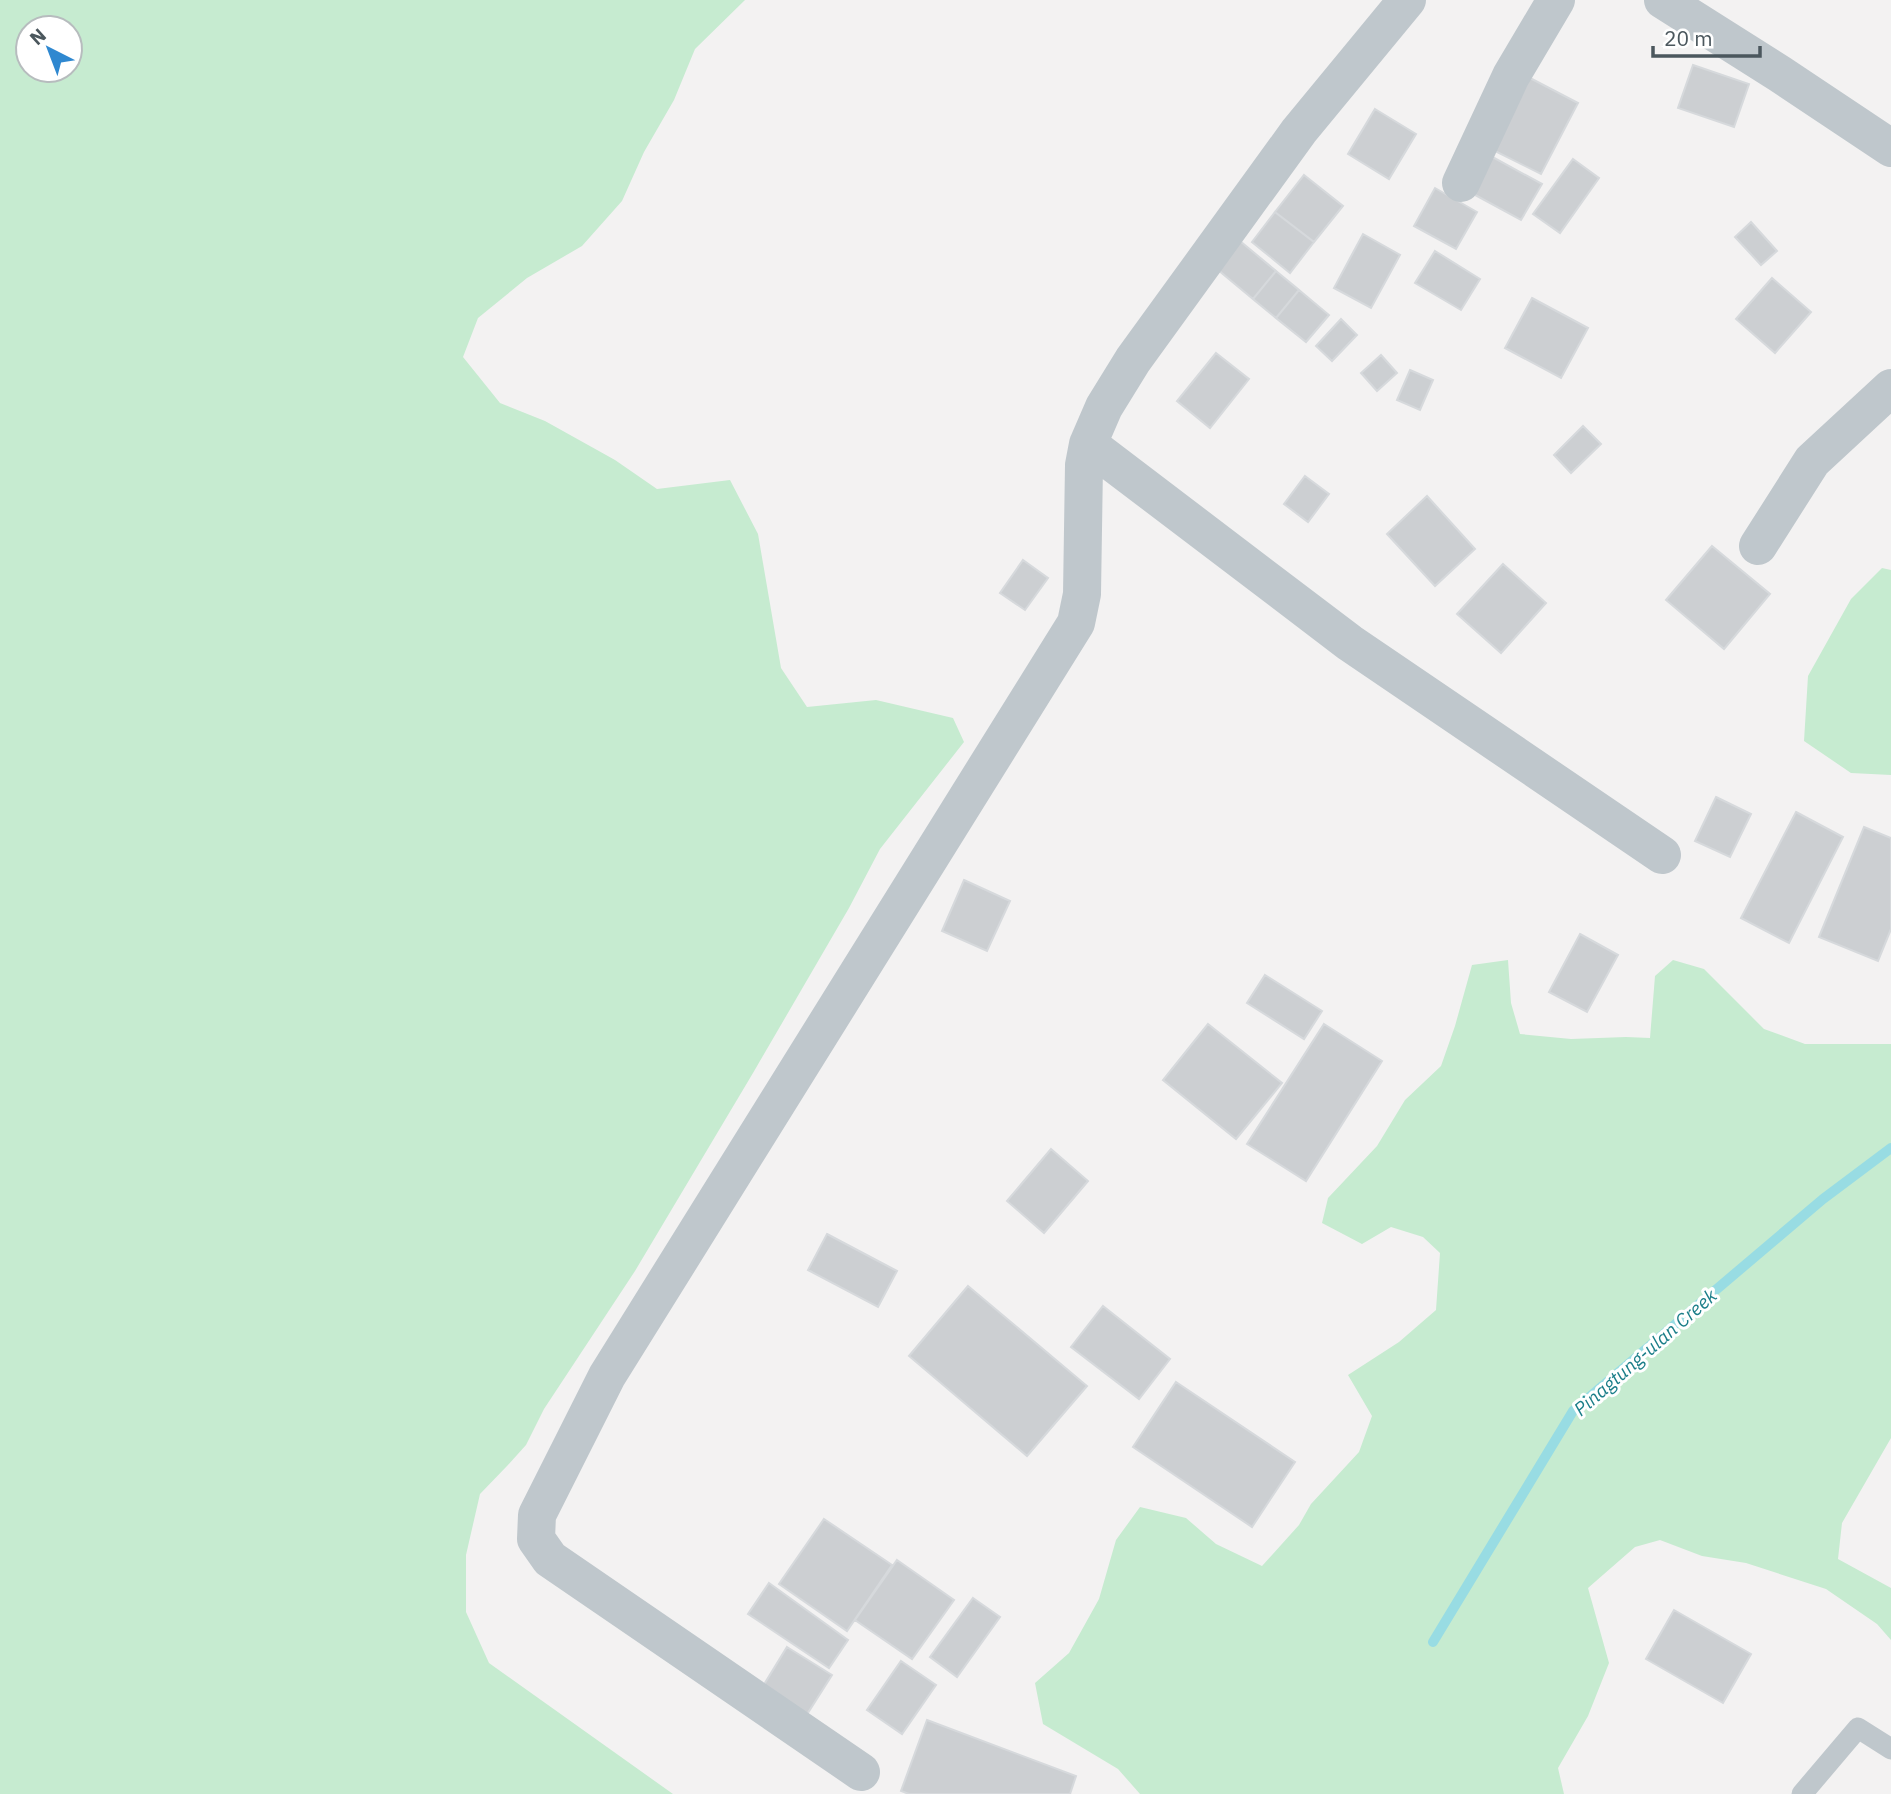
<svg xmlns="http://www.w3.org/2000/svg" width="1891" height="1794" viewBox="0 0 1891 1794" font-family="'IBM Plex Sans',sans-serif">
<rect width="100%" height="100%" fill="#f3f2f2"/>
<path fill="#c6ebd0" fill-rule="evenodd" d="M0 0H745L695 49 674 100 644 152 622 201 582 246 527 278 478 318 463 357 500 403 545 421 615 460 657 489 730 480 758 534 781 668 807 707 876 700 953 718 964 742 880 849 849 908 753 1073 635 1271 544 1409 526 1445 507 1466 480 1494 466 1555V1612L489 1663 673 1794H0ZM28 28H70V70H28Z
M1882 568 1891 570V775L1851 773 1804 741 1808 676 1851 599Z
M1508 960 1511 1003 1520 1034 1571 1039 1626 1037 1650 1038 1655 976 1673 960 1704 969 1764 1029 1805 1044H1891V1438L1842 1523 1838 1559 1891 1588V1640L1877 1624 1826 1589 1746 1563 1702 1556 1660 1540 1635 1547 1588 1588 1609 1663 1588 1716 1558 1768 1564 1794H1140L1118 1769 1043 1724 1035 1683 1069 1653 1099 1599 1116 1540 1140 1507 1186 1518 1216 1544 1262 1566 1299 1525 1311 1504 1359 1452 1372 1416 1348 1375 1399 1342 1436 1310 1440 1253 1423 1237 1391 1227 1362 1244 1322 1223 1328 1198 1377 1146 1405 1100 1441 1066 1455 1026 1472 965Z"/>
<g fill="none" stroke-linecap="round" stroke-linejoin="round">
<path stroke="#98dce3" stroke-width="10" d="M1433 1642 1573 1411 1823 1199 1891 1148"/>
</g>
<path fill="#cccfd2" stroke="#d6d9dc" stroke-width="2" d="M1693 65 1749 84 1734 127 1678 108Z
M1530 78 1578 103 1541 174 1493 150Z
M1375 109 1416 134 1389 179 1348 154Z
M1487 154 1542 184 1521 220 1466 190Z
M1573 159 1599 178 1560 233 1533 214Z
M1304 175 1343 206 1314 242 1275 212Z
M1435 188 1477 212 1456 249 1414 226Z
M1275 212 1314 242 1290 273 1252 242Z
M1751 222 1777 251 1761 265 1735 237Z
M1363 234 1400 255 1371 308 1334 288Z
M1240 241 1276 271 1253 299 1217 269Z
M1435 251 1480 279 1461 310 1415 283Z
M1276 271 1299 290 1276 318 1253 299Z
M1772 278 1811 312 1775 353 1736 319Z
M1299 290 1329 315 1306 342 1276 318Z
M1532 298 1588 328 1561 378 1505 348Z
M1341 319 1357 335 1332 361 1316 346Z
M1216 353 1249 379 1210 428 1177 401Z
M1381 355 1397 373 1377 391 1361 373Z
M1410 370 1433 380 1420 410 1397 400Z
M1583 426 1601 444 1571 473 1554 455Z
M1305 476 1329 494 1308 522 1284 504Z
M1427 496 1475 549 1435 586 1387 534Z
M1712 546 1770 594 1724 649 1666 600Z
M1023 560 1048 578 1025 610 1000 593Z
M1503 564 1546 603 1501 653 1457 614Z
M1716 797 1751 814 1730 857 1695 841Z
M1796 812 1843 837 1789 943 1741 918Z
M1864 827 1891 838V929L1878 961 1819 937Z
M964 880 1010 901 987 951 942 931Z
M1580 934 1618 955 1587 1012 1549 992Z
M1265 975 1322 1011 1304 1039 1247 1003Z
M1208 1024 1282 1083 1236 1139 1163 1080Z
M1324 1024 1382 1061 1306 1181 1247 1144Z
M1051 1149 1088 1181 1044 1233 1007 1201Z
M827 1234 897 1271 878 1307 808 1270Z
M968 1286 1087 1386 1027 1456 909 1356Z
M1103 1306 1170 1359 1139 1399 1071 1347Z
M1176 1382 1295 1462 1252 1527 1133 1447Z
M824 1519 892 1565 847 1631 779 1584Z
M897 1560 954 1600 912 1659 855 1620Z
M769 1583 848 1640 829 1668 748 1614Z
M973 1598 1000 1617 957 1677 930 1657Z
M1674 1610 1751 1654 1723 1703 1646 1659Z
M787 1647 832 1675 804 1719 760 1691Z
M901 1661 936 1685 902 1734 867 1710Z
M927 1720 1076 1776 1070 1794H909L901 1791Z"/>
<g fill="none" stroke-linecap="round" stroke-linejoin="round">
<path stroke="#bfc7cc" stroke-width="21" d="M1802 1794 1858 1728 1891 1749"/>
<path stroke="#bfc7cc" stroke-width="38" d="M1461 183 1511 76 1556 0
M1088 444 1350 643 1662 855
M1758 546 1812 461 1891 388
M861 1772 550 1559 536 1539 537 1515 607 1376 1076 623 1082 594 1084 465 1088 444 1104 407 1133 360 1299 131 1407 0"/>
<path stroke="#bfc7cc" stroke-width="38" d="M1663 0 1780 74 1891 148"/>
</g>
<g text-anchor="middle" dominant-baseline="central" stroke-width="6" stroke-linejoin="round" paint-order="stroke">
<g font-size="19" font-style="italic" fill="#1b7e89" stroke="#fff">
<text transform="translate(1645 1352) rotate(-41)">Pinagtung-ulan Creek</text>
</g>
</g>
<g transform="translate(49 49) rotate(318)"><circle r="33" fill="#ffffff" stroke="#b7bcbe" stroke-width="2"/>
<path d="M0-5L12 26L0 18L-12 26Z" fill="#2f88d0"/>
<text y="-10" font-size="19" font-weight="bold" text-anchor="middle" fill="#4b575d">N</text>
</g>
<path d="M1653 46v10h107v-10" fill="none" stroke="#4b575d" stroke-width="3.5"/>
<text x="1664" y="46" font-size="21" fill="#4b575d" stroke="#ffffff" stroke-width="5" paint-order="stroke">20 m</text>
</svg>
